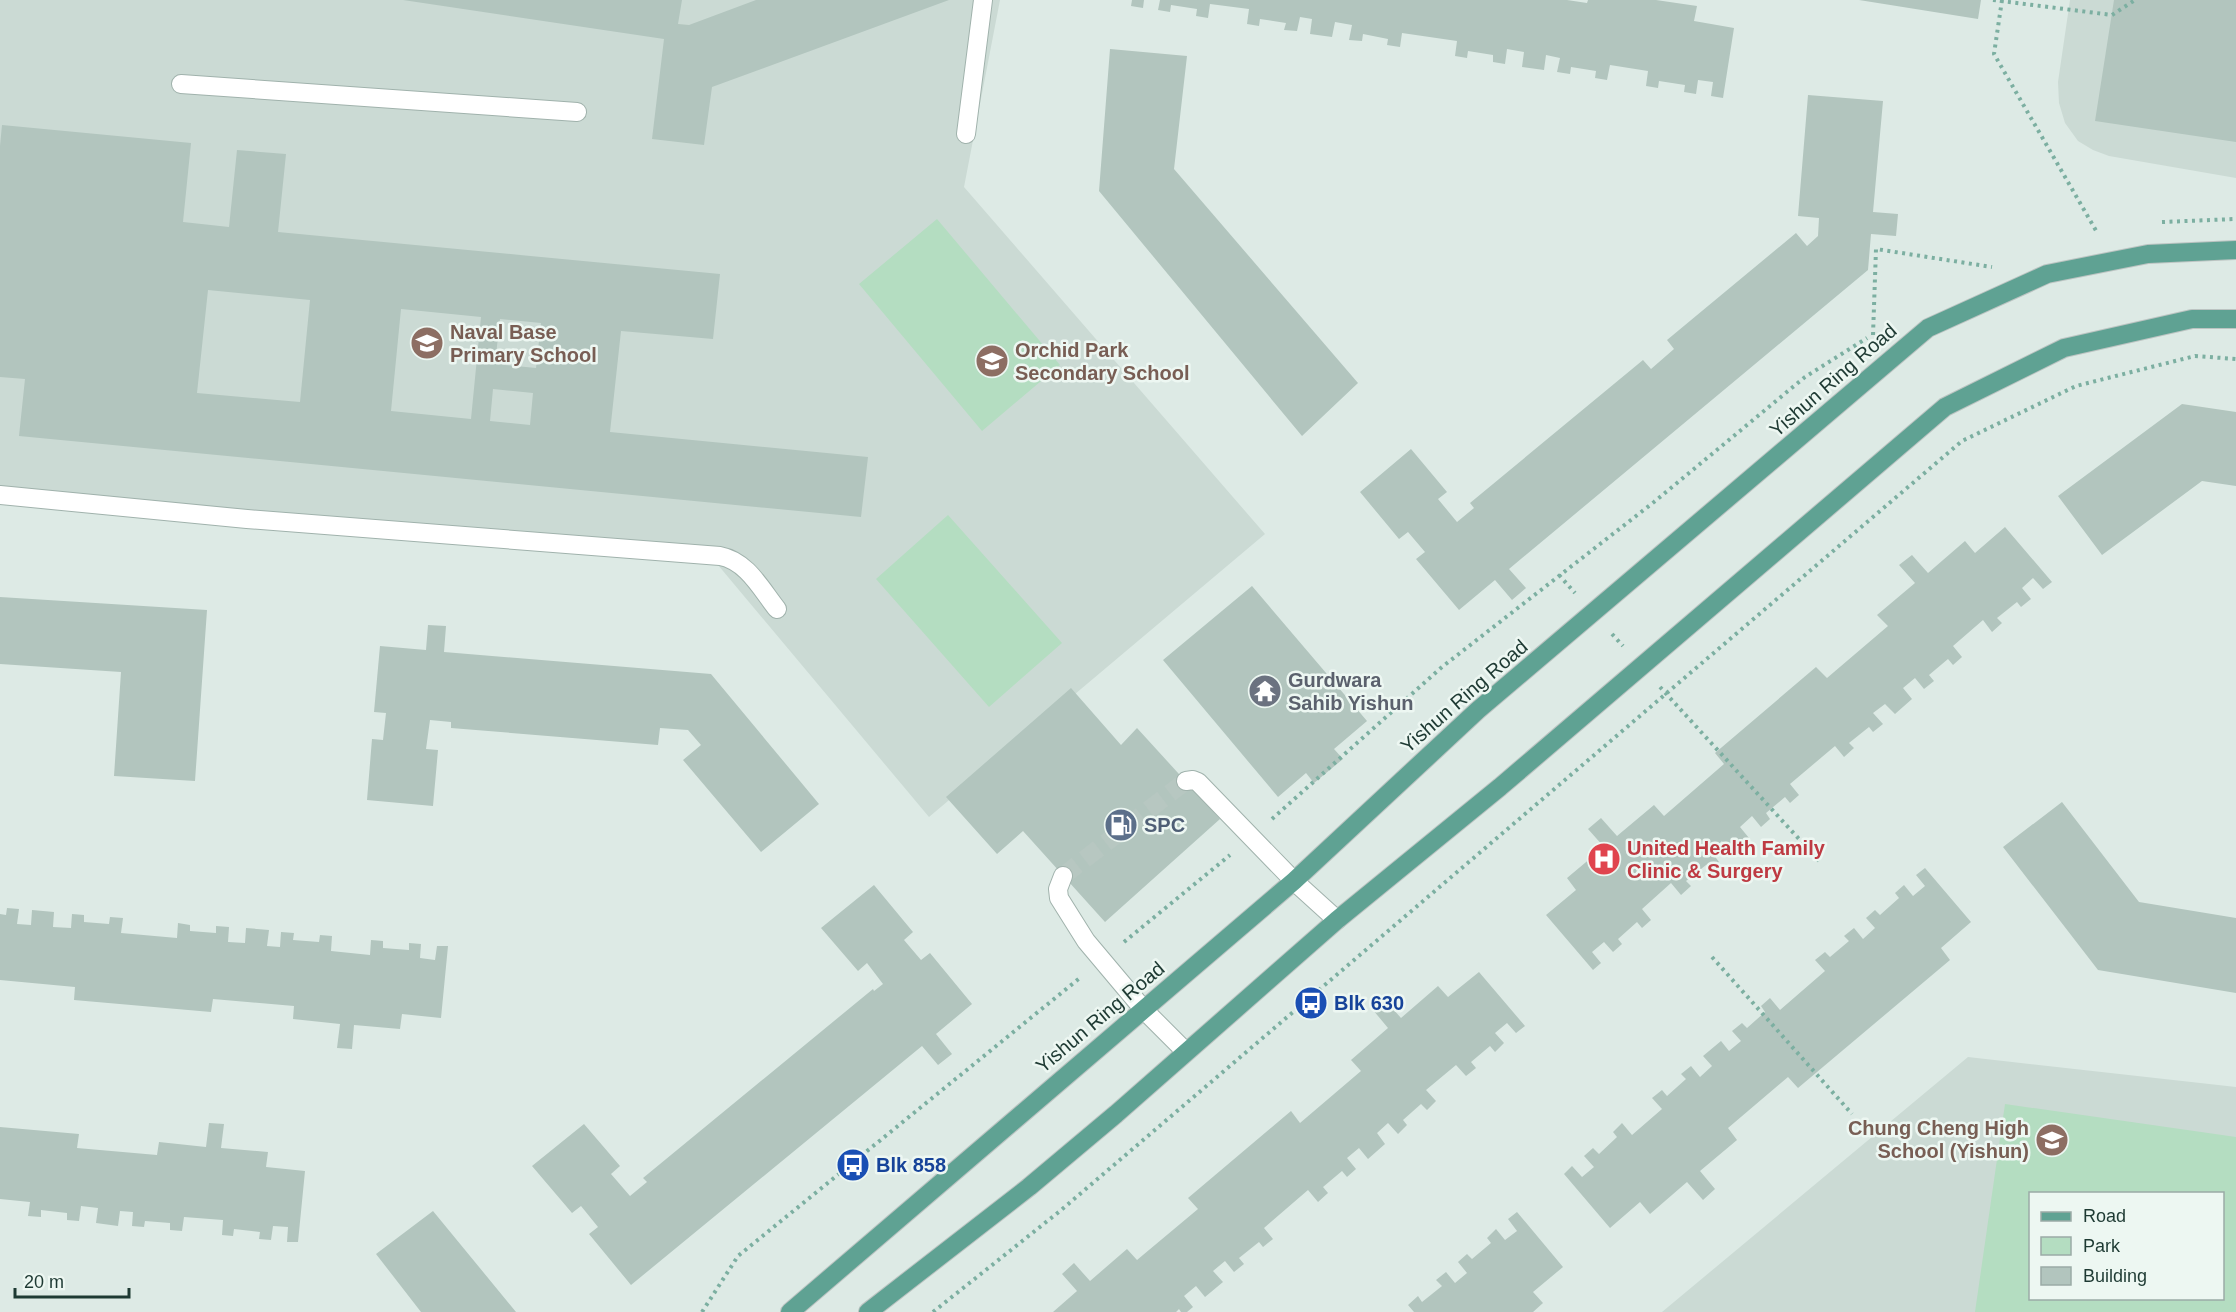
<svg xmlns="http://www.w3.org/2000/svg" width="2236" height="1312" viewBox="0 0 2236 1312" font-family="Helvetica,sans-serif">
<rect width="100%" height="100%" fill="#ddeae5"/>
<path fill="#cbdad4" fill-rule="evenodd" d="M0 0H1000L964 187 1265 534 929 817 718 565 0 502Z
M2070 0H2236V178L2109 156 2093 150 2078 141 2065 123 2059 103 2058 82Z
M1968 1057 2236 1087V1312H1662ZM2030 1194H2222V1298H2030Z"/>
<path fill="#b4ddc1" fill-rule="evenodd" d="M937 219 1060 365 982 431 859 284Z
M948 515 1062 643 989 707 876 579Z
M2005 1104 2236 1137V1312H1975ZM2030 1194H2222V1298H2030Z"/>
<path fill="#b2c5be" fill-rule="evenodd" d="M403 0H682L678 24 689 25 756 0H949L712 87 704 145 652 139 664 39Z
M1132 0H1144L1143 8 1131 6Z
M1160 0H1567L1587 3 1588 0H1656L1697 6 1694 21 1734 28 1723 98 1711 96 1713 82 1698 80 1696 94 1684 92 1685 85 1659 81 1658 88 1646 86 1648 71 1610 65 1607 80 1595 78 1596 71 1571 67 1570 74 1557 72 1560 58 1546 55 1544 70 1522 67 1524 52 1507 49 1505 64 1493 62V55L1468 51 1467 58 1455 56 1457 41 1402 33 1400 47 1387 45 1388 39 1363 34 1362 41 1349 40 1352 25 1335 22 1332 37 1310 34 1312 19 1300 17 1297 31 1284 30 1286 23 1260 19 1259 26 1247 24 1249 9 1210 4 1208 18 1196 16 1197 9 1171 5 1170 12 1158 10Z
M1859 0H1981L1978 19Z
M2114 0H2236V142L2095 121Z
M1110 49 1187 56 1174 169 1358 383 1302 436 1099 191Z
M1808 95 1883 101 1873 212 1898 214 1896 236 1871 234 1868 270 1509 569 1526 588 1512 600 1495 580 1459 610 1416 559 1425 552 1408 532 1399 539 1360 492 1411 449 1447 492 1438 499 1457 522 1474 508 1470 503 1643 360 1651 369 1674 349 1667 340 1796 233 1807 246 1818 236 1819 218 1798 216Z
M2 125 191 143 183 222 229 227 237 150 286 154 278 232 720 274 713 339 621 331 610 432 868 457 861 517 19 436 25 379 0 377V146ZM208 290 310 300 300 402 197 393ZM401 309 481 317 471 419 391 411ZM500 319 541 323 536 368 495 364ZM493 389 533 393 530 425 490 421Z
M2182 404 2236 412V486L2202 481 2102 555 2058 496Z
M2005 527 2052 582 2043 589 2033 578 2022 588 2031 599 2021 607 2017 602 1997 618 2002 623 1992 632 1983 620 1953 646 1962 657 1953 665 1948 659 1929 675 1934 681 1924 689 1915 678 1903 688 1912 699 1895 714 1885 704 1873 713 1883 724 1873 732 1869 727 1849 743 1854 748 1844 757 1835 746 1790 784 1799 795 1790 803 1785 797 1766 813 1770 819 1761 827 1752 816 1740 827 1749 838 1731 852 1722 841 1711 851 1719 862 1710 870 1706 865 1686 881 1691 886 1681 895 1671 883 1642 909 1651 920 1642 928 1637 922 1618 939 1622 944 1613 952 1604 942 1592 952 1601 963 1593 970 1546 915 1576 890 1567 878 1604 847 1588 829 1601 818 1617 836 1654 805 1664 816 1724 764 1715 753 1816 667 1827 678 1888 626 1877 615 1915 583 1899 565 1912 555 1928 573 1965 541 1975 553Z
M1252 586 1367 721 1334 749 1343 759 1314 783 1306 773 1278 797 1163 660Z
M0 597 207 610 195 781 114 776 121 672 0 664Z
M428 625 446 626 444 652 711 674 819 804 761 852 683 760 701 745 688 730 660 728 658 745 451 728V722L430 720 426 749 438 750 433 806 367 800 372 739 383 740 386 713 374 712 380 646 426 650Z
M1071 688 1121 745 1137 728 1220 819 1105 922 1023 831 997 854 946 797Z
M2062 802 2139 902 2236 918V993L2098 970 2003 847Z
M1925 868 1971 922 1941 948 1950 960 1798 1088 1788 1077 1728 1128 1737 1140 1700 1171 1715 1189 1703 1200 1687 1182 1650 1214 1640 1202 1610 1228 1564 1174 1572 1166 1582 1177 1594 1167 1584 1156 1593 1148 1599 1154 1617 1137 1613 1132 1622 1123 1632 1135 1662 1109 1652 1098 1662 1090 1667 1096 1686 1079 1681 1074 1691 1066 1700 1077 1712 1066 1703 1056 1721 1041 1729 1051 1741 1041 1732 1031 1742 1023 1747 1028 1765 1012 1761 1006 1770 998 1780 1010 1825 971 1815 960 1825 952 1830 957 1849 941 1844 936 1854 928 1863 939 1875 928 1866 918 1875 910 1880 915 1899 898 1895 893 1904 885 1913 896 1925 886 1916 875Z
M874 885 913 932 904 940 921 960 930 953 972 1004 936 1034 952 1054 938 1065 922 1046 631 1285 589 1234 598 1227 581 1206 572 1213 532 1166 584 1124 620 1166 611 1174 630 1196 647 1182 643 1178 873 989 874 991 883 984 867 963 858 971 821 928Z
M7 908 19 909 17 924 31 925 32 910 54 912 53 927 71 928 72 914 84 915V922L109 924 110 917 123 918 121 933 177 938 178 923 190 925V931L216 933V926L229 927 228 942 245 943 246 928 269 930 267 946 280 947 281 932 294 933 293 940 319 942 320 935 332 936 331 951 370 955 371 940 383 941V948L409 950V943L421 944 420 958 435 960 437 946H448L441 1018 402 1014 400 1029 354 1025 352 1049 337 1048 340 1024 293 1019 294 1006 213 999 211 1012 74 1000 75 987 0 980V914L6 915Z
M1479 972 1525 1026 1516 1033 1507 1023 1495 1033 1504 1043 1495 1052 1490 1046 1471 1062 1476 1068 1466 1076 1456 1065 1426 1090 1436 1101 1427 1110 1421 1104 1403 1120 1407 1125 1398 1134 1388 1123 1377 1133 1385 1144 1368 1159 1359 1148 1347 1158 1356 1169 1347 1177 1342 1171 1323 1187 1328 1193 1318 1202 1308 1190 1264 1228 1273 1239 1263 1247 1259 1242 1239 1258 1244 1264 1234 1272 1225 1261 1213 1271 1223 1282 1205 1297 1196 1286 1184 1296 1193 1307 1187 1312H1181L1179 1309 1176 1312H1053L1077 1291 1062 1274 1074 1263 1090 1281 1127 1249 1137 1260 1198 1209 1188 1198 1291 1111 1300 1123 1361 1071 1351 1060 1388 1028 1373 1010 1385 1000 1401 1018 1438 986 1448 997Z
M209 1123 224 1124 221 1148 268 1152 266 1167 305 1171 298 1242H287L288 1227 273 1226 271 1240 259 1239 260 1232 234 1229 233 1236 222 1235 223 1220 184 1217 182 1231 170 1230V1223L145 1221 144 1227 132 1226 133 1212 120 1211 118 1226 96 1223 98 1208 81 1206 79 1221 67 1220V1213L41 1210V1217L28 1216 30 1202 0 1199V1127L79 1134 77 1148 157 1155 159 1142 206 1147Z
M433 1211 516 1312H421L376 1254Z
M1517 1212 1563 1267 1533 1292 1543 1303 1533 1312H1414L1408 1305 1418 1296 1422 1302 1442 1286 1436 1280 1446 1272 1455 1283 1467 1273 1458 1262 1467 1254 1472 1259 1491 1243 1487 1238 1496 1229 1505 1240 1517 1231 1508 1219Z"/>
<g fill="none" stroke-linecap="round" stroke-linejoin="round">
<path stroke="#b7c7c1" stroke-width="18" stroke-dasharray="18 9" stroke-linecap="butt" d="M1063 876 1186 781"/>
<g stroke="#a0b2ac" stroke-width="20">
<path id="minor" d="M181 84 577 112
M966 134 983 0
M0 495 247 519 720 556C747 561 761 589 777 609
M1186 781 1193 780 1198 782 1294 881 1337 920
M1063 876 1058 889 1059 898 1086 941 1144 1010 1186 1052"/>
</g>
<g stroke="#bcc4c2" stroke-width="20">
<path id="major" d="M790 1312 1294 881 1478 710 1928 328 2047 274 2148 254 2236 250
M868 1312 1029 1187 1116 1114 1337 920 1500 787 1945 407 2064 348 2192 319H2236"/>
</g>
<path stroke="#7cafa1" stroke-width="4" stroke-dasharray="3 4.5" stroke-linecap="butt" d="M1993 0 2112 15 2135 0
M2002 0 1994 54 2098 234
M2162 222 2235 219
M1873 335 1876 249 1992 267
M1559 575 1575 593
M1612 634 1623 646
M1660 687 1820 862
M1272 819 1442 667 1654 502 1805 377 1867 338
M1124 942 1230 855
M1712 957 1852 1114
M702 1312 738 1256 1081 977
M933 1312 1060 1211 1962 441 2076 386 2195 356 2236 359"/>
<use href="#minor" stroke="#fff" stroke-width="18"/>
<use href="#major" stroke="#5fa293" stroke-width="18"/>
</g>
<defs>
<g id="school-disc" transform="scale(1.725)"><circle r="9.5" fill="#8d6e63" stroke="#edf7f2"/><path d="M0-5L7-2L0 1L-7-2ZM-4 1L0 2.5L4 1V4Q0 6-4 4Z" fill="#fff"/></g>
<g id="temple-disc" transform="scale(1.725)"><circle r="9.5" fill="#6b7280" stroke="#edf7f2"/><path d="M0-6L5-2H3V0L6.5 2.5H4V6H1.5V3h-3V6H-4V2.5H-6.5L-3 0V-2H-5Z" fill="#fff"/></g>
<g id="fuel-disc" transform="scale(1.725)"><circle r="9.5" fill="#5c6f8a" stroke="#edf7f2"/><path d="M-5.5-6h7V0h2V4h1.3V-2.5L3-4.5l.8-.8L6-3V5H2.5V1h-1V6h-7ZM-4.2-4.7v3.2H.2V-4.7Z" fill="#fff"/></g>
<g id="hospital-disc" transform="scale(1.725)"><circle r="9.5" fill="#e0444e" stroke="#edf7f2"/><path d="M-5-5h3v3.5h4V-5h3V5h-3V1.5h-4V5h-3Z" fill="#fff"/></g>
<g id="bus-disc" transform="scale(1.725)"><circle r="9.5" fill="#1a4fb4" stroke="#edf7f2"/><path d="M-5-6H5V4H4V6H2V4H-2V6H-4V4H-5ZM-3.5-4V0h7V-4ZM-3.5 1.2v1.5H-2V1.2ZM2 1.2v1.5H3.5V1.2Z" fill="#fff"/></g>
</defs>
<g fill-rule="evenodd">
<use href="#school-disc" x="427" y="343"/>
<use href="#school-disc" x="992" y="361"/>
<use href="#temple-disc" x="1265" y="691"/>
<use href="#fuel-disc" x="1121" y="825"/>
<use href="#hospital-disc" x="1604" y="859"/>
<use href="#bus-disc" x="1311" y="1003"/>
<use href="#school-disc" x="2052" y="1140"/>
<use href="#bus-disc" x="853" y="1165"/>
</g>
<g text-anchor="middle" dominant-baseline="central" stroke-width="5" stroke-linejoin="round" paint-order="stroke">
<g font-size="20" font-weight="bold" fill="#785e54" stroke="#edf7f2" text-anchor="start">
<text x="450" y="332">Naval Base<tspan x="450" dy="23">Primary School</tspan></text>
<text x="1015" y="350">Orchid Park<tspan x="1015" dy="23">Secondary School</tspan></text>
<text x="2029" y="1128" text-anchor="end">Chung Cheng High<tspan x="2029" dy="23">School (Yishun)</tspan></text>
</g>
<g font-size="20" fill="#1e3a33" stroke="#edf7f2">
<text transform="translate(1833 380) rotate(-41)">Yishun Ring Road</text>
<text transform="translate(1464 696) rotate(-41)">Yishun Ring Road</text>
<text transform="translate(1100 1017) rotate(-40)">Yishun Ring Road</text>
</g>
<g font-size="20" font-weight="bold" fill="#5b616d" stroke="#edf7f2" text-anchor="start">
<text x="1288" y="680">Gurdwara<tspan x="1288" dy="23">Sahib Yishun</tspan></text>
</g>
<g font-size="20" font-weight="bold" fill="#4e5e75" stroke="#edf7f2" text-anchor="start">
<text x="1144" y="825">SPC</text>
</g>
<g font-size="20" font-weight="bold" fill="#be3a42" stroke="#edf7f2" text-anchor="start">
<text x="1627" y="848">United Health Family<tspan x="1627" dy="23">Clinic &amp; Surgery</tspan></text>
</g>
<g font-size="20" font-weight="bold" fill="#164399" stroke="#edf7f2" text-anchor="start">
<text x="1334" y="1003">Blk 630</text>
<text x="876" y="1165">Blk 858</text>
</g>
</g>
<rect x="2029" y="1192" width="195" height="108" fill="#edf7f2" stroke="#9aaba6" stroke-width="1.5"/>
<rect x="2041" y="1212" width="30" height="9" fill="#5fa293" stroke="#9aaba6" stroke-width="1.5"/>
<text x="2083" y="1222" font-size="18" fill="#1e3a33">Road</text>
<rect x="2041" y="1237" width="30" height="18" fill="#b4ddc1" stroke="#9aaba6" stroke-width="1.5"/>
<text x="2083" y="1252" font-size="18" fill="#1e3a33">Park</text>
<rect x="2041" y="1267" width="30" height="18" fill="#b2c5be" stroke="#9aaba6" stroke-width="1.5"/>
<text x="2083" y="1282" font-size="18" fill="#1e3a33">Building</text>
<path d="M15 1288v9h114v-9" fill="none" stroke="#1e3a33" stroke-width="3"/>
<text x="24" y="1288" font-size="18" fill="#1e3a33" stroke="#edf7f2" stroke-width="4.5" paint-order="stroke">20 m</text>
</svg>
